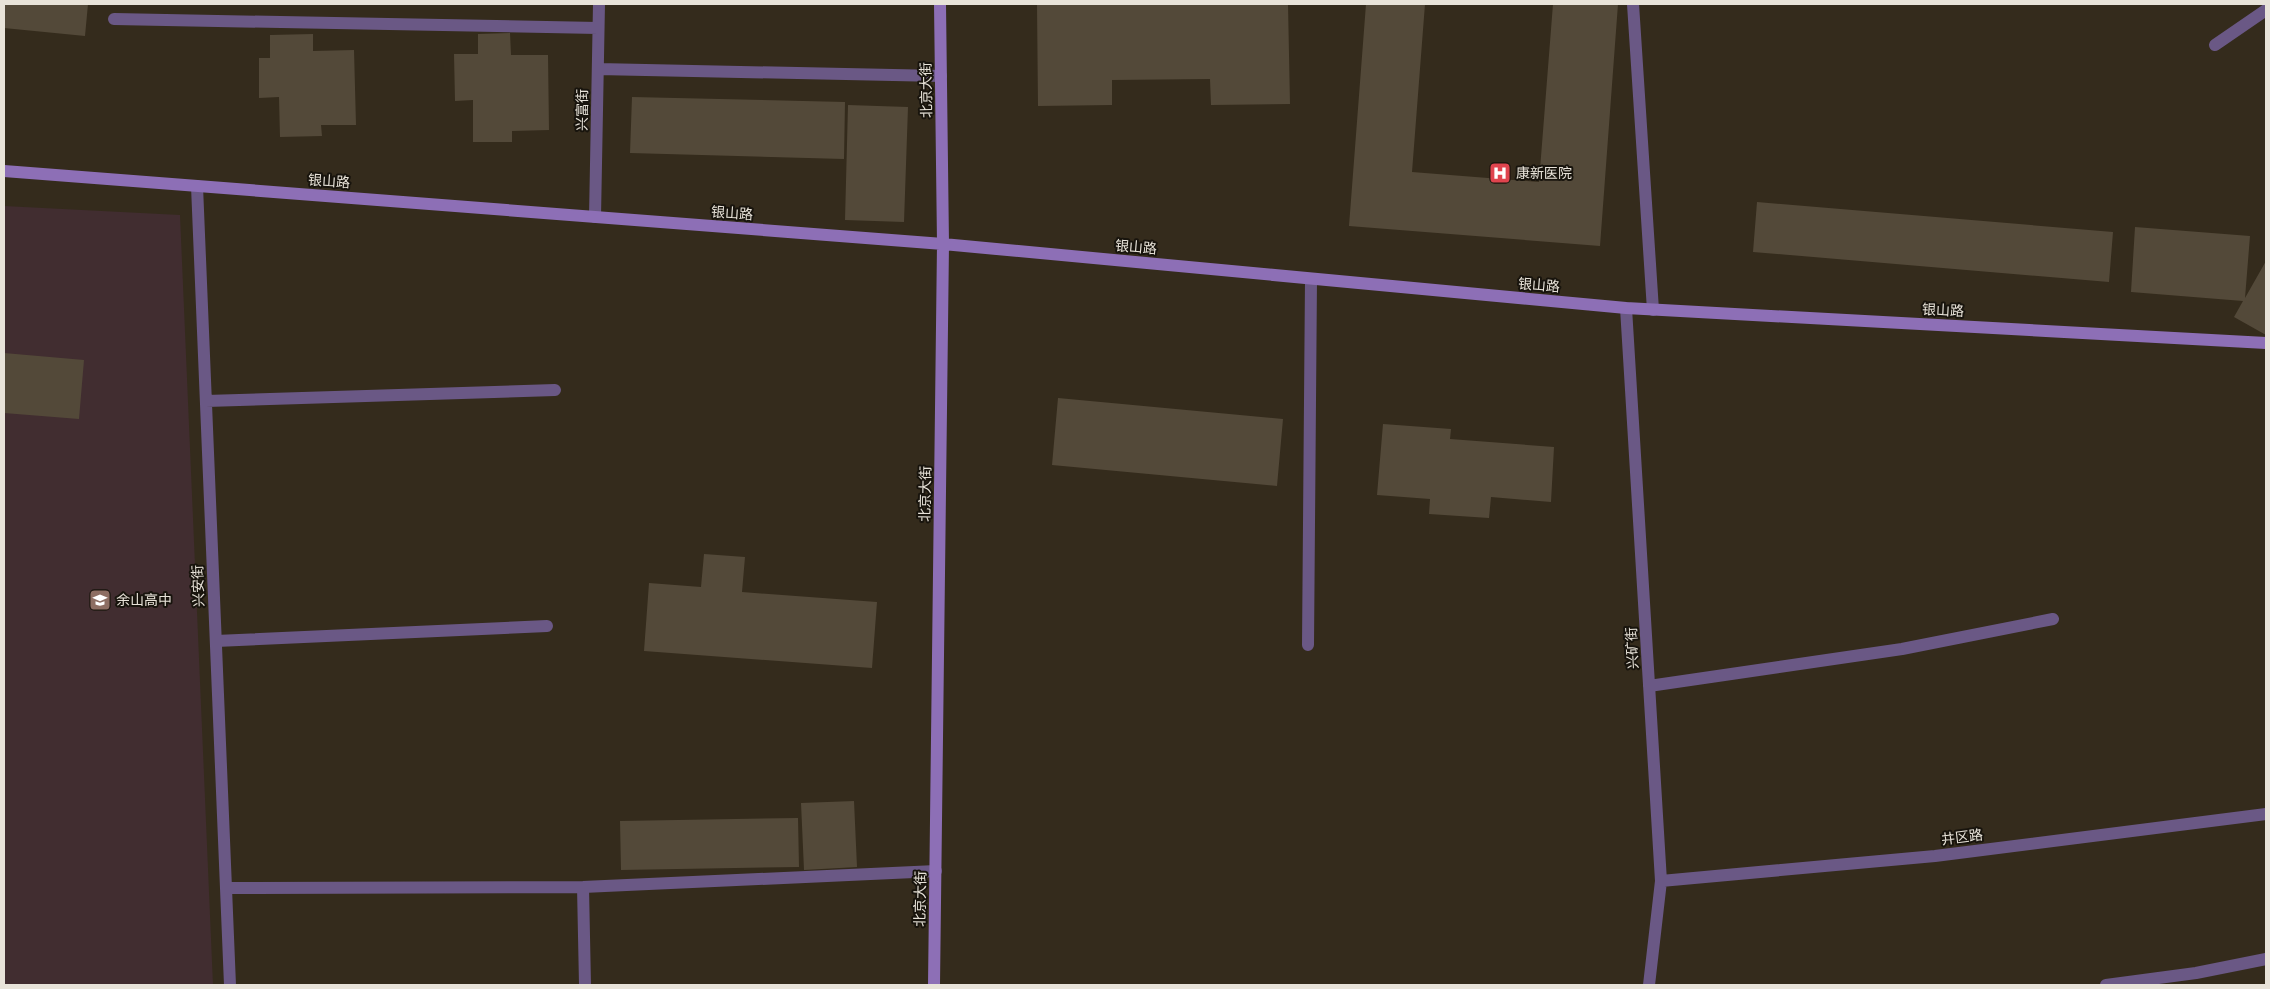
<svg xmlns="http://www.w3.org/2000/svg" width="2270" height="989" viewBox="0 0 2270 989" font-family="Raleway,'Noto Sans SC',sans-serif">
<rect width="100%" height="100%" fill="#342b1c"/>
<path fill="#412d30" d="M4 206 180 215 213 985H4Z"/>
<path fill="#534939" d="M4 4H88L85 36 4 28Z
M1098 4H1288L1290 104 1211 105 1210 79 1112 80V105L1038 106 1037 5Z
M1366 4H1425L1412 172 1539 182 1553 4H1618L1600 246 1349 226Z
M510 33 511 55H548L549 130 512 131V142H473V100L455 101 454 54H478V34Z
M313 34V51L354 50 356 125H321L322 136 280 137 279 97 259 98V58H270V35Z
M632 97 845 102 844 159 630 153Z
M848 105 908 107 904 222 845 220Z
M1757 202 2113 232 2109 282 1753 252Z
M2135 227 2250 236 2245 298 2266 261V335L2234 317 2243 301 2131 292Z
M4 353 84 360 79 419 4 413Z
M1058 398 1283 419 1277 486 1052 465Z
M1383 424 1451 429 1450 439 1554 447 1551 502 1491 497 1489 518 1429 514 1430 499 1377 495Z
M704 554 745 557 742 592 877 602 872 668 644 651 649 583 701 587Z
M854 801 857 867 804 870 801 803Z
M798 818 799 867 621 870 620 821Z"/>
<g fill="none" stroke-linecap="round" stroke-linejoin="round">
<path stroke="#6a5885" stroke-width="12" d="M1633 4 1653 310"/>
<path stroke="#6a5885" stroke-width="12" d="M114 19 598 28
M2215 45 2266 10
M598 69 941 76
M197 186 230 985
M595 217 599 4
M1626 308 1661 881 1649 985
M206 401 555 390
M216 641 547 626
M1308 645 1311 279
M1649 686 1902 649 2053 619
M1661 881 1935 856 2266 814
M583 887 585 985
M226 888 583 887 936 871
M2106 985 2196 973 2266 959"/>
<path stroke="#8d6fb6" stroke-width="12" d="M4 171 943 244 1626 308 2266 343
M934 985 943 244 940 4"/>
</g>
<defs>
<g id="hospital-square" transform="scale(1.125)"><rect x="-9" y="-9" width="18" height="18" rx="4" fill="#e0444e" stroke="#18140d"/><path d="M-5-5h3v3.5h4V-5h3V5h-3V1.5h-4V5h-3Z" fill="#fff"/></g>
<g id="school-square" transform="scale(1.125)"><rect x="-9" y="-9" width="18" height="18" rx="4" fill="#8d6e63" stroke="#18140d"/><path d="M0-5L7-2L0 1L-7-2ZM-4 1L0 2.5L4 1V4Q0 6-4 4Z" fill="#fff"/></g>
</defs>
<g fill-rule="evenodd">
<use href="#hospital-square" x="1500" y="173"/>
<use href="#school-square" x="100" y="600"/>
</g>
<g text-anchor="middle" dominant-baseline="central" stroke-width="4" stroke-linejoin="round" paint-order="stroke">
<g font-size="14" fill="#e8e3d9" stroke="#18140d">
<text transform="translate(926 90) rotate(-91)">北京大街</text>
<text transform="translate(582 110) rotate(-89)">兴富街</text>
<text transform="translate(329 181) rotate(4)">银山路</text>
<text transform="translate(732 213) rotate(4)">银山路</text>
<text transform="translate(1136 247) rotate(5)">银山路</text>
<text transform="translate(1539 285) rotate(5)">银山路</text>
<text transform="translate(1943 310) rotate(3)">银山路</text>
<text transform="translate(925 494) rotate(-89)">北京大街</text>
<text transform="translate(198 586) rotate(-92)">兴安街</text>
<text transform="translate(1632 648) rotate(-93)">兴矿街</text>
<text transform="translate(1962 837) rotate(-7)">井区路</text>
<text transform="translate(920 899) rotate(-89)">北京大街</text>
</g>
<g font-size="14" fill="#e8e3d9" stroke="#18140d" text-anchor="start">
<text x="1516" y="173">康新医院</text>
<text x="116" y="600">余山高中</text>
</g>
</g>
<rect width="2270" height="989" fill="none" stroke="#e8e3d9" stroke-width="10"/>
</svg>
